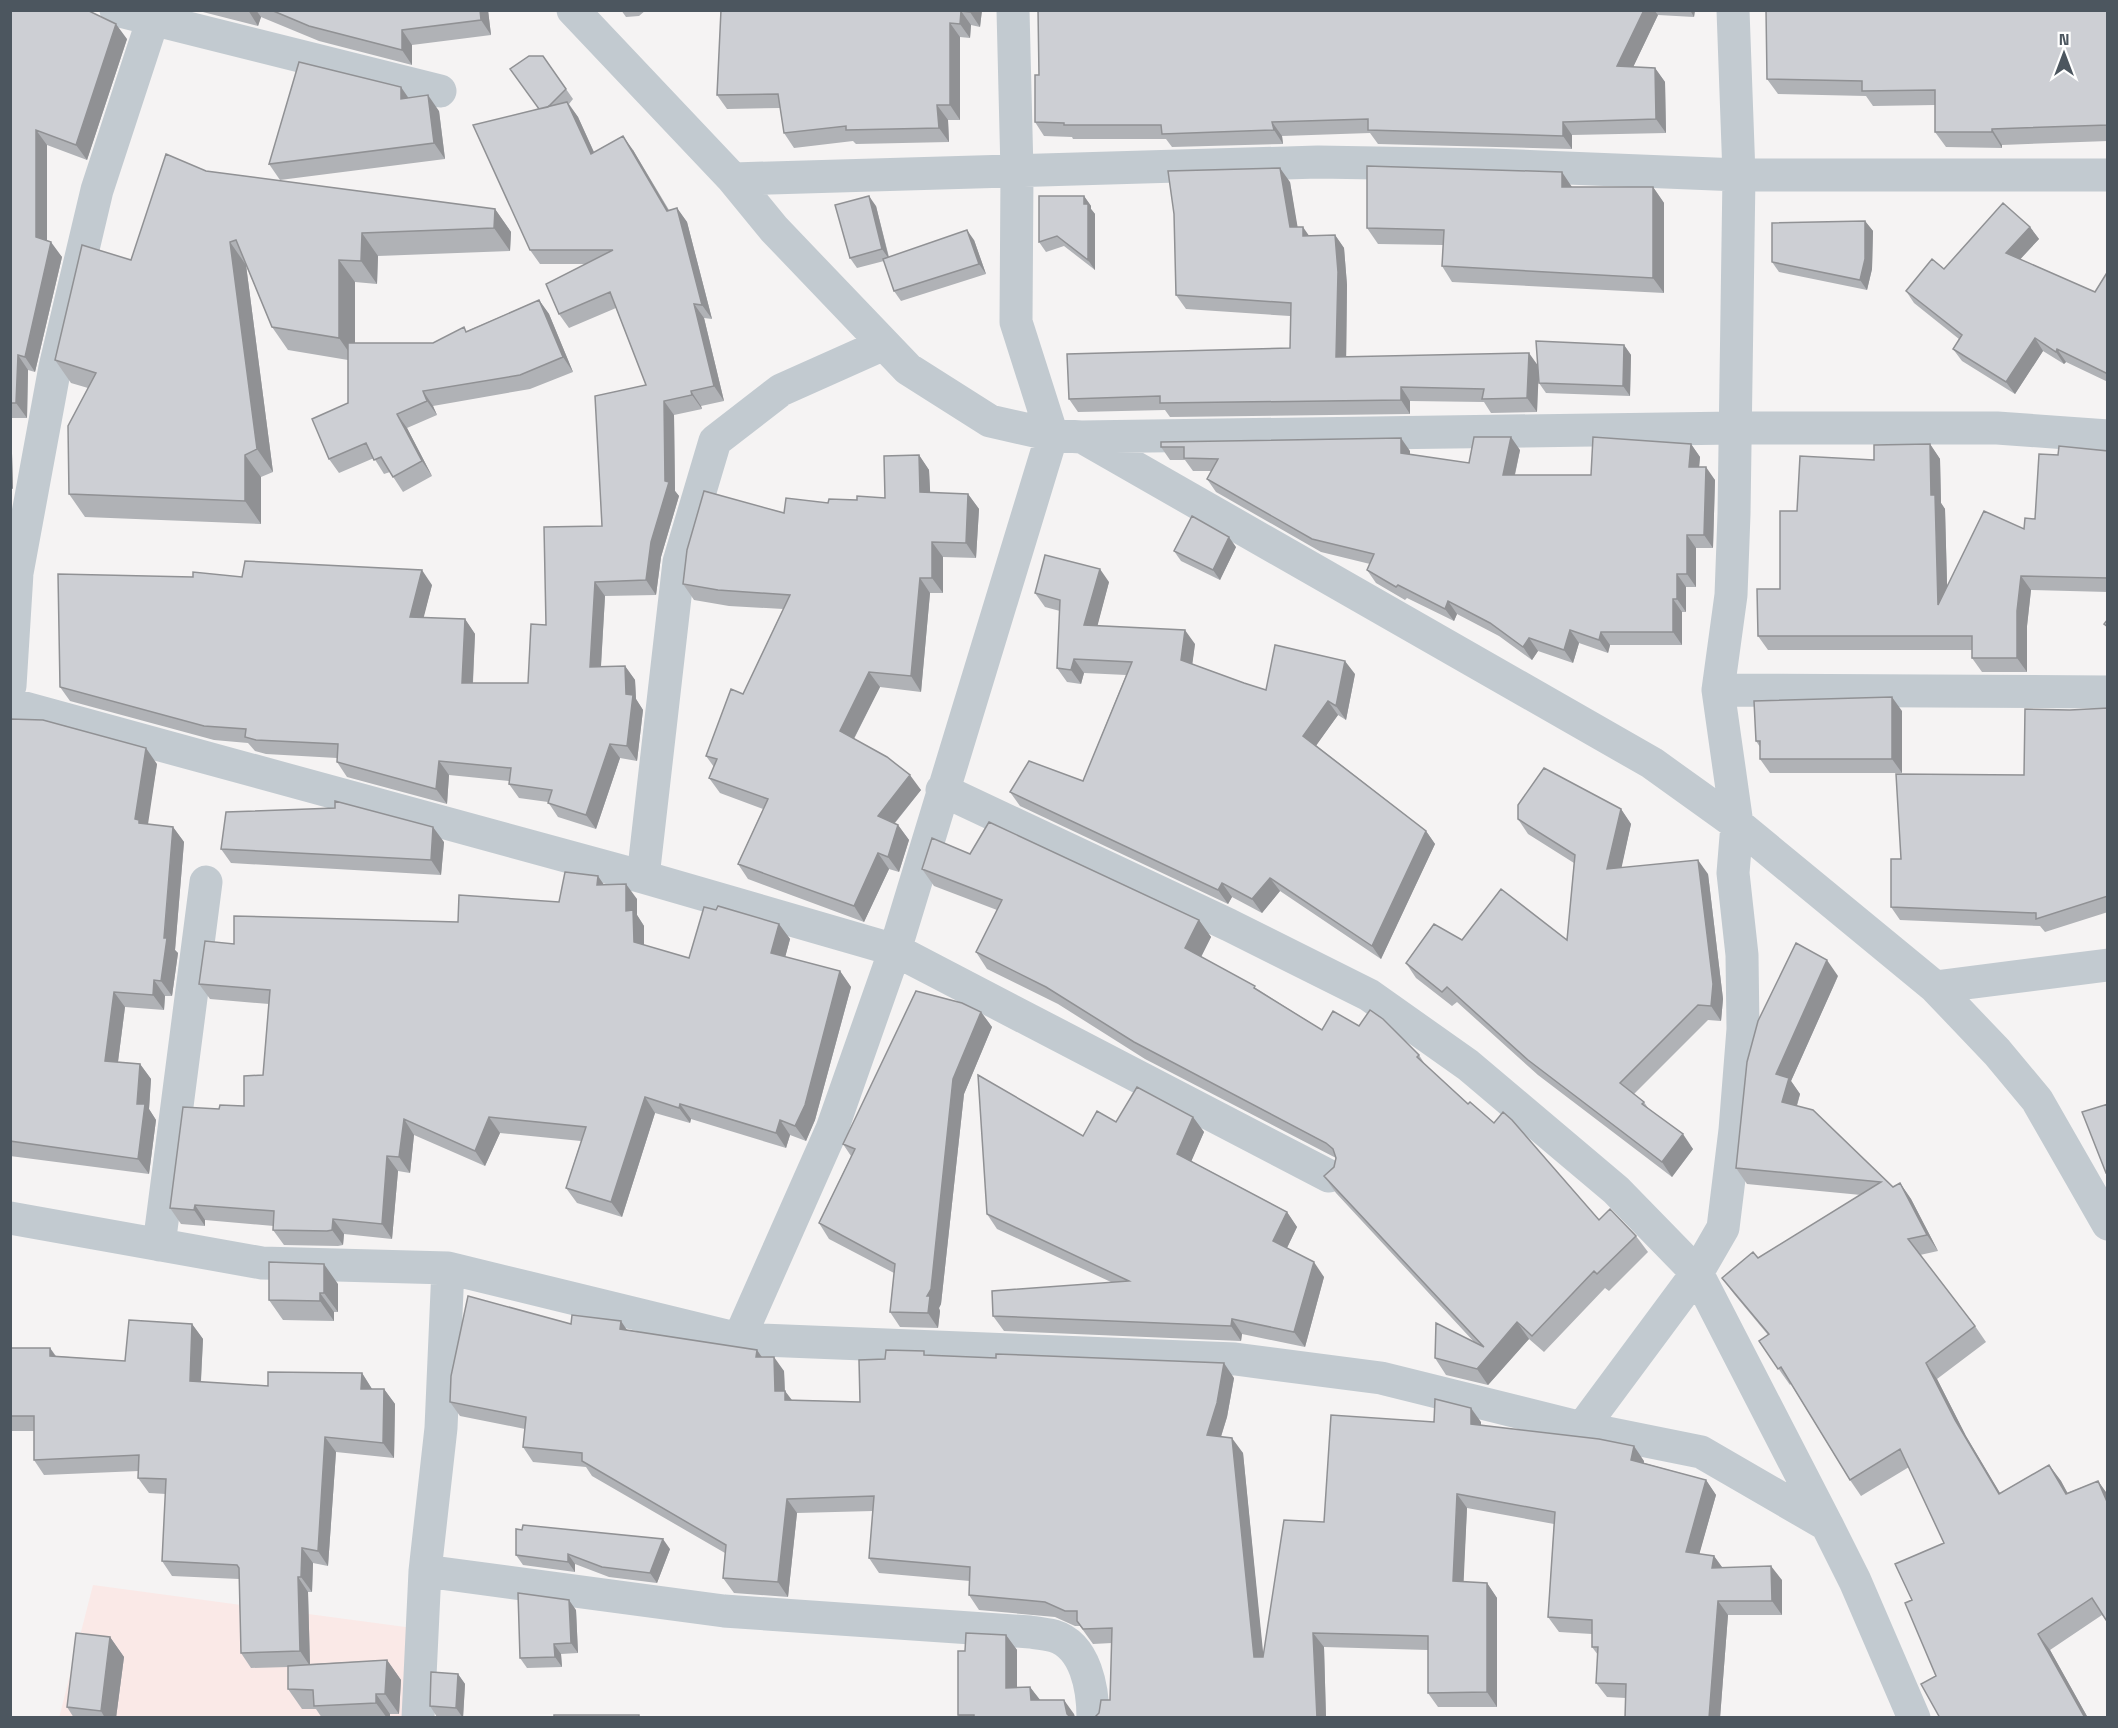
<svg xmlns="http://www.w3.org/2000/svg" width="2118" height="1728" viewBox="0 0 2118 1728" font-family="'Space Grotesk',sans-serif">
<rect width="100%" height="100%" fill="#f5f3f3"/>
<path fill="#fae9e7" d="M93 1585 413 1628 406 1717 59 1718Z"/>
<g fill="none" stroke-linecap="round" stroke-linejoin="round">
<path stroke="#c2cad0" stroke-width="33" d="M116 10 440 91
M573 10 733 179 774 229 908 369 990 421 1052 435 1081 437 1735 428H1997L2108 436
M733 179 1318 162 1492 165 1739 175H2108
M1082 437 1652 763 1737 824 1935 987 1997 1052 2037 1100 2108 1224
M10 686 17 573 55 367 97 190 156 10
M1718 690 2108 692
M10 704 643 877 895 950 1329 1176
M942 790 1229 925 1369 995 1468 1065 1616 1190 1697 1273 1827 1525
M643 877 679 562 715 441 781 390 884 344
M1935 987 2108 965
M10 1218 262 1263 448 1268 739 1339 1235 1359 1381 1378 1582 1428 1701 1452 1827 1525 1855 1581 1914 1718
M159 1245 206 882
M739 1339 832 1129 895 950 1052 435 1016 322 1017 172 1013 10
M1582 1428 1697 1273 1723 1228 1735 1130 1743 1029 1742 955 1733 873 1737 824 1718 690 1731 595 1734 514 1739 175 1733 10
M425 1571 724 1611 1030 1632C1037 1633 1046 1634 1054 1636 1086 1646 1093 1689 1093 1718
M418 1718 425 1571 441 1428 448 1268"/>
</g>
<path fill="#b0b2b6" d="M10 10 127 39 87 160 47 145V241L62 257 35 372 28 370 27 418H11L13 489H10Z
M195 10H488L491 35 412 45V65L319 41 261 17 258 26Z
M621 10H646L639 16 626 17Z
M721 10H982L980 27 971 25 970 38 960 37V120H948L949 142 856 144 853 141 794 148 784 133 780 108 727 109 717 95Z
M1038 10H1695L1694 17 1658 15 1633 67 1655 68 1665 82 1666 133 1572 135V149L1378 144 1370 133 1282 136 1283 144 1172 147 1166 139H1073L1072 137 1044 136 1035 122 1039 75Z
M2108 10V141L2002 145V148L1946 147 1935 132V105L1873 106 1866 96 1778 94 1767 79Z
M543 56 573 99 569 104 578 117 594 152 633 150 669 210 677 208 687 222 712 319 704 318 724 401 701 406 702 409 674 415 675 491 679 496 661 557 656 595 605 596 601 667 625 666 635 680 636 699 643 710 637 761 620 758 596 829 558 817 548 802 519 798 509 784V781L449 775 447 804 347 777 337 762V758L266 754 255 751 248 743 214 740 70 701 60 687 193 577H242L432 585 423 618 465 619 475 634 473 683H528L546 625 602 526 646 385 616 308 569 328 559 314 585 264H540L530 250Z
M439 111 445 159 280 180 269 164Z
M206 171 495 209 511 232 510 251 378 256 377 284 355 282V343H433L467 331 539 300 549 314 573 372 530 389 433 406 437 415 407 428 432 476 403 492 390 472 384 474 374 458 339 473 329 459 348 403V360L288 350 272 327 246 265 273 472 261 477V524L85 517 69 494 88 388 71 383 55 360 131 260Z
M1290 182 1297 227 1309 236 1335 235 1344 248 1347 285 1346 357 1537 365 1624 345 1631 355 1630 396 1546 393 1539 383 1538 376 1537 412 1491 413 1484 402 1410 401V414L1170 417 1165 410 1078 412 1069 399 1290 348V316L1186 309 1176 295Z
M1572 187H1653L1664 203V293L1452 282 1442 266 1443 245 1378 244 1367 228Z
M1084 196 1091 206V209L1095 214V270L1064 246 1046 252 1039 242Z
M876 206 889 257 974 240 986 274 901 301 894 291 884 261 857 268 850 258Z
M1865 221 1873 231 1872 269 1867 290 1779 272 1772 262Z
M2030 227 2039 239 2020 259 2095 292 2108 271V382L2066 362 2064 364 2043 351 2015 394 1962 361 1953 349 1959 339 1914 303 1906 291 1944 269Z
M1691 444 1700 457 1699 467 1715 480 1713 548H1696V587H1686V612H1682V645H1610L1608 653 1579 643 1573 663 1538 651 1532 660 1499 636 1457 614 1454 621 1407 598 1405 600 1376 583 1367 570 1370 564 1321 552 1216 492 1207 479 1211 471H1193L1185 460H1170L1161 447 1410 451V455L1469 463 1520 450 1515 475H1591Z
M1930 444 1940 459 1941 503 1945 509 1947 586 2024 529 2035 519 2058 455 2108 451V592L2031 590 2027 626V672H1982L1972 658V650H1768L1758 636 1780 589 1797 511 1874 460Z
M919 455 929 470 930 493 968 494 979 509 976 558 943 557V593H930L921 692 880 687 854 739 921 790 895 823 898 825 909 840 899 872 889 869 864 922 748 879 738 864 763 809 720 793 709 778 714 767 706 756 743 694 783 609 729 606 694 600 683 584 784 513 828 503 885 498Z
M1236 547 1220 580 1181 561 1174 551Z
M1109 582 1097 626 1195 644 1192 664 1244 683 1266 690 1355 674 1346 720 1338 715 1316 745 1426 831 1435 844 1381 959 1280 891 1262 913 1232 897 1228 904 1020 806 1010 792 1083 781 1126 675 1084 673 1081 684 1067 682 1057 668 1060 611 1045 607 1035 593Z
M2108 708V912L2045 932 2040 926 1900 920 1891 907 1901 859 2024 775 2070 710Z
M1902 711V773H1770L1760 759V747L1756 741Z
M10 719 157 764 147 824 173 827 184 842 175 950 178 953 172 996H165L164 1010 125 1007 118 1062 140 1064 151 1079 149 1109 156 1120 149 1174 10 1156Z
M1621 809 1631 824 1621 868 1708 874 1723 999 1721 1021 1708 1020 1634 1094 1644 1102 1648 1108 1693 1149 1672 1177 1538 1075 1457 1002 1452 1006 1416 978 1406 963 1462 940H1567L1574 863 1528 834 1518 819Z
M444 842 441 875 231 863 221 849Z
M970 854 1199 920 1211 937 1201 957 1259 990 1322 1030 1359 1026 1419 1055 1426 1066 1599 1220 1636 1236 1648 1252 1609 1291 1605 1288 1544 1352 1529 1339 1488 1385 1446 1375 1435 1358 1476 1344 1336 1193 1324 1176 1334 1167 1336 1158 1145 1059 1058 1004 987 969 976 952 997 910 934 886 922 869Z
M604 884 637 899V915L644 926V945L689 958 779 924 790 939 785 957 840 971 851 987 815 1120 806 1141 790 1135 786 1148 691 1119 690 1123 655 1113 622 1217 577 1203 566 1188 581 1141 500 1133 485 1166 414 1135 410 1173 398 1171 392 1239 344 1234 343 1245 338 1246 284 1245 273 1230 274 1226 205 1220V1226L181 1224 170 1208 219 1109 244 1106 263 1075 269 1004 210 999 199 984 234 944 458 922 559 902Z
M1838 976 1791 1081 1800 1094 1797 1106 1893 1187 1900 1183 1911 1199 1938 1251 1920 1255 1975 1326 1986 1342 1937 1379 1966 1436 2000 1493 2049 1465 2061 1481 2067 1493 2098 1481 2108 1495V1623L2102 1615 2050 1650 2088 1718H1940L1936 1676 1912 1600 1944 1543 1909 1467 1861 1496 1850 1480 1791 1384 1790 1385 1759 1341 1768 1335 1734 1294 1722 1278 1758 1258 1861 1195 1747 1184 1736 1168Z
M981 1012 992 1027 964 1094 941 1304 939 1308 940 1311 938 1328 900 1327 890 1312 894 1273 829 1239 819 1223 851 1156 843 1144Z
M1193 1117 1204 1132 1191 1161 1287 1212 1297 1227 1287 1248 1324 1277 1305 1347 1242 1334 1241 1341 1004 1331 993 1316 1111 1282 997 1229 987 1214 1083 1136 1116 1122Z
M338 1284V1312H334V1321L283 1320 269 1300Z
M192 1324 203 1339 201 1382 268 1386 362 1373 372 1389H384L395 1404 394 1458 336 1452 328 1566 313 1563 312 1592H308L310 1664 387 1660 401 1680 399 1714H390V1718H322L316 1709H302L288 1689V1667L251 1668 241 1653 239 1579 172 1576 162 1561 166 1494 149 1493 138 1478 139 1471 44 1475 34 1460V1431H10V1348H50L56 1356 125 1361Z
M571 1324 627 1330 757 1350 762 1357 784 1371 785 1391 792 1400 860 1402 885 1359 927 1356 1234 1378 1227 1417 1221 1437 1243 1453 1263 1657 1324 1522 1434 1422H1481V1425L1644 1461V1463L1706 1480 1716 1495 1699 1554 1714 1556 1722 1567 1782 1580V1615H1728L1720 1718H1625L1626 1698 1607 1697 1596 1683 1598 1655 1592 1647V1634L1559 1632 1548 1617 1554 1524 1467 1508 1463 1582 1487 1583 1497 1598V1707H1438L1428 1693V1650L1324 1647 1326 1718H1094L1110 1700 1112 1643 1093 1644 1080 1626H1075L1055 1617 979 1610 969 1595 970 1581 879 1573 869 1558 873 1511 797 1513 788 1597 734 1593 723 1578 725 1553 592 1476 586 1467 533 1462 523 1447 525 1429 460 1416 450 1402Z
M670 1549 657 1583 609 1577 575 1564V1572L523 1565 516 1555Z
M576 1610 578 1653 561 1654 562 1667 527 1668 520 1658Z
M1006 1635 1017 1650V1687H1030L1039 1700 1074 1714 1075 1718H959L958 1715 965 1651Z
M110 1637 124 1657 116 1718H74L67 1707Z
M458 1674 465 1684 463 1718 437 1717 430 1706Z"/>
<path fill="#909194" d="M248 10H256L261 17 258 26Z
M480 10H488L491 35 481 20Z
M970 10H982L980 27 970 12Z
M1644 10H1654L1658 15 1627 80 1617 66Z
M1690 10H1695L1694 17Z
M961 11 971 25 970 38 960 24Z
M950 23 960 37V120L950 105Z
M116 24 127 39 87 160 76 145Z
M402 30 412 45V65L402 50Z
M1655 68 1665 82 1666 133 1656 119Z
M401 87 412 103 401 99Z
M428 95 439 111 445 159 434 143Z
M567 102 578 117 601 168 591 154Z
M937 105 948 120 949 142 939 128Z
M1272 122 1282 136 1283 144 1274 130Z
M1563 122 1572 135V149L1563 136Z
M1992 129 2002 145V148L1992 132Z
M36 130 47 145V252L36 237Z
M623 136 633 150 677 225 667 211Z
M1280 168 1290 182 1300 241 1290 227Z
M1562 172 1572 187H1562Z
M1653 187 1664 203V293L1653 278Z
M869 196 876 206 889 259 882 249Z
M1084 196 1091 206V209L1095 214V270L1088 260Z
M677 208 687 222 712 319 702 305Z
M495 209 511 232 510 251 494 228Z
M1865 221 1873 231 1872 269 1867 290 1860 280Z
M1303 227 1312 240 1303 236Z
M2030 227 2039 239 2015 265 2006 253Z
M967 230 974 240 986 274 979 264Z
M362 233 378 256 377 284 361 261Z
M1335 235 1344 248 1347 285 1346 370 1336 357Z
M51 242 62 257 35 372 25 357Z
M230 242 246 265 273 472 257 449Z
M339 260 355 282V361L339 338Z
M539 300 549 314 573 372 563 357Z
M694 304 704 318 724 401 714 386Z
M2035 338 2043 351 2015 394 2006 382Z
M1624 345 1631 355 1630 396 1623 386Z
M2057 349 2066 362 2064 364 2056 352Z
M1529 353 1539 367 1537 412 1527 398Z
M18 355 28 370 27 418 16 403Z
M1401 387 1410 401V414L1401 400Z
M423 391 433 406 437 415 427 401Z
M691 391 701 406 702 409 692 395Z
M664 401 674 415 675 491 679 496 661 557 656 595 646 580 651 542 665 481Z
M397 414 407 428 432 476 422 461Z
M10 416 11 418 13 489 10 485Z
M1511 437 1520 450 1512 487 1503 475Z
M1401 438 1410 451V466L1401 453Z
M1691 444 1700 457 1698 480 1689 467Z
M1930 444 1940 459 1941 503 1945 509 1948 619 1938 605 1931 495Z
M245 455 261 477V524L245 501Z
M919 455 929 470 931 508 920 492Z
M1706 467 1715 480 1713 548 1704 535Z
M968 494 979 509 976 558 966 543Z
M1687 535 1696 548V587L1687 574Z
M1229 537 1236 547 1220 580 1213 570Z
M932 542 943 557V593L932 578Z
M1100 569 1109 582 1094 639 1084 625Z
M422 570 432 585 420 632 410 617Z
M1677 574 1686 587V612L1677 599Z
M2021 576 2031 590 2027 626V672L2017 658V611Z
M920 578 930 593 921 692 911 676Z
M595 582 605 596 600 681 590 667Z
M1673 599 1682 612V645L1673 632Z
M1448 601 1457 614 1454 621 1445 609Z
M465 619 475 634 472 698 462 683Z
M1185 630 1195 644 1191 674 1181 660Z
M1570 630 1579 643 1573 663 1564 650Z
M1601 632 1610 645 1608 653 1599 640Z
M1529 638 1538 651 1532 660 1523 647Z
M1074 659 1084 673 1081 684 1071 670Z
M1345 661 1355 674 1346 720 1336 706Z
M625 666 635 680 636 699 643 710 637 761 627 746Z
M869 672 880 687 850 746 840 731Z
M1892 697 1902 711V773L1892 759Z
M1328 701 1338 715 1313 750 1303 736Z
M610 744 620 758 596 829 586 815Z
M146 748 157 764 147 831 135 819Z
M439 761 449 775 447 804 436 789Z
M910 775 921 790 888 831 878 816Z
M1621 809 1631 824 1618 884 1607 869Z
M898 825 909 840 899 872 888 857Z
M173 827 184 842 175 950 178 953 172 996 161 981Z
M433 827 444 842 441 875 431 860Z
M1426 831 1435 844 1381 959 1372 946Z
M878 853 889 869 864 922 854 906Z
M1698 860 1708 874 1723 999 1721 1021 1711 1006Z
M598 876 609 892 597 885Z
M1270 878 1280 891 1262 913 1252 899Z
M1222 883 1232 897 1228 904 1218 890Z
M626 884 637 899V915L644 926V958L634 942 626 911Z
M1199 920 1211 937 1197 965 1185 948Z
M779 924 790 939 782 969 771 953Z
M1827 960 1838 976 1791 1081 1800 1094 1793 1118 1782 1102 1776 1074Z
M840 971 851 987 815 1120 806 1141 795 1126Z
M154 980 165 996 164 1010 153 995Z
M114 992 125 1007 116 1077 105 1061Z
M981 1012 992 1027 964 1094 941 1304 939 1308 940 1311 938 1328 928 1313 927 1296 953 1079Z
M140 1064 151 1079 149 1109 156 1120 149 1174 138 1159 137 1104Z
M645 1097 655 1113 622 1217 611 1202Z
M680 1104 691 1119 690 1123 679 1108Z
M489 1117 500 1133 485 1166 475 1151Z
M1193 1117 1204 1132 1188 1169 1177 1154Z
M404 1119 414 1135 410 1173 399 1157Z
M780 1120 790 1135 786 1148 776 1133Z
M1683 1134 1693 1149 1672 1177 1662 1162Z
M387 1156 398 1171 392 1239 382 1224Z
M1900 1183 1911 1199 1938 1251 1927 1235Z
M195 1205 205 1220V1226L194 1210Z
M1287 1212 1297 1227 1283 1256 1273 1241Z
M333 1219 344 1234 343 1245 332 1230Z
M1314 1262 1324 1277 1305 1347 1294 1332Z
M324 1264 338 1284V1312L324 1293Z
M320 1293 334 1312V1321L320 1301Z
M1232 1319 1242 1334 1241 1341 1231 1326Z
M621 1321 631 1336 620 1329Z
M1517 1322 1529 1339 1488 1385 1477 1369Z
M192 1324 203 1339 200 1396 190 1381Z
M50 1348 60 1363 50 1356Z
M757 1350 767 1365 756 1357Z
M774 1357 784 1371 785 1398V1391L796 1406 795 1415 775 1391Z
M1224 1363 1234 1378 1227 1417 1217 1449 1207 1435Z
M1926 1363 1937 1379 1966 1436 2010 1510 1999 1494 1955 1420Z
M362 1373 372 1389 371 1404 361 1389Z
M384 1389 395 1404 394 1458 383 1443Z
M1471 1408 1481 1422V1439L1471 1424Z
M325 1437 336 1452 328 1566 318 1551Z
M1232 1438 1243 1453 1265 1671 1254 1657Z
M1634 1446 1644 1461 1642 1474 1631 1460Z
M2049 1465 2061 1481 2077 1510 2066 1494Z
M1706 1480 1716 1495 1696 1566 1686 1552Z
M2098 1481 2108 1495V1504Z
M1457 1494 1467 1508 1463 1596 1453 1581Z
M787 1499 797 1513 788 1597 778 1582Z
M663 1539 670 1549 657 1583 650 1573Z
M302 1548 313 1563 312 1592 301 1577Z
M568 1554 575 1564V1572L568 1562Z
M1714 1556 1724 1570 1712 1568Z
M1771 1566 1782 1580V1615L1772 1601Z
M298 1577 308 1592 310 1666 300 1651Z
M1487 1583 1497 1598V1707L1487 1692Z
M569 1600 576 1610 578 1653 571 1643Z
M1718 1601 1728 1615 1720 1718H1709Z
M1313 1633 1324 1647 1326 1718H1317Z
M2038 1634 2050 1650 2088 1718H2085Z
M1006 1635 1017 1650V1702L1006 1688Z
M110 1637 124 1657 116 1718H105L101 1711Z
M554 1644 561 1654 562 1667 555 1657Z
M387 1660 401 1680 399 1714 385 1694Z
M458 1674 465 1684 463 1718 456 1708Z
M1030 1687 1041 1701 1031 1700Z
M376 1694 390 1714V1718H387L376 1703Z
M1064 1700 1074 1714 1075 1718H1070L1067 1714Z"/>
<path fill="#cdcfd4" stroke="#909194" stroke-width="1.5" d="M10 10H87L116 24 76 145 36 130V237L51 242 25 357 18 355 16 403H10Z
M271 10H480L481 20 402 30V50L309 26Z
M721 10H970V12L961 11 960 24 950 23V105H937L939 128 846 130V126L784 133 778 94 717 95Z
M1038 10H1644L1617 66 1655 68 1656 119 1563 122V136L1368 130V119L1272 122 1274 130 1162 134 1161 125H1064V123L1035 122V75H1039Z
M1766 10H2108V125L1992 129V132H1935V90L1862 91V81L1767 79Z
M529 56H543L566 89 548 107 539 109 510 69Z
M299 62 401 87V99L428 95 434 143 269 164Z
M567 102 591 154 623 136 667 211 677 208 702 305 694 304 714 386 691 391 692 395 664 401 665 481 669 482 651 542 646 580 595 582 590 667 625 666 626 694 633 695 627 746 610 744 586 815 548 803 552 790 509 784 511 768 439 761 436 789 337 762 338 744 256 740 245 737 246 729 204 726 60 687 58 574 193 577V572L242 577 245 561 422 570 410 617 465 619 462 683H528L531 624 546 625 544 527 602 526 595 396 646 385 610 292 559 314 546 284 613 250H530L473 125Z
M166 154 206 171 495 209 494 228 362 233 361 261 339 260V338L272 327 236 240 230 242 257 449 245 455V501L69 494 68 426 96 373 55 360 82 245 131 260Z
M1367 166 1562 172V187H1653V278L1442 266 1444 230 1367 228Z
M1280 168 1290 227H1303V236L1335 235 1338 272 1336 357 1529 353 1527 398 1482 399 1484 389 1401 387V400L1160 403V396L1069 399 1067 354 1290 348 1291 303 1176 295 1174 214 1168 171Z
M869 196 882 249 850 258 835 205Z
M1039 196H1084V204H1088V260L1057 236 1039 242Z
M2003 203 2030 227 2006 253 2095 292 2108 271V374L2057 349 2056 352 2035 338 2006 382 1953 349 1962 335 1906 291 1932 259 1944 269Z
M1865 221V259L1860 280 1772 262V223Z
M967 230 979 264 894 291 883 259Z
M539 300 563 357 520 375 423 391 427 401 397 414 422 461 393 477 381 457 374 460 366 443 329 459 312 419 348 403V343H433L464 327 466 332Z
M1536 341 1624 345 1623 386 1539 383Z
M1474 437H1511L1503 475H1591L1593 437 1691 444 1689 467H1706L1704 535H1687V574H1677V599H1673V632H1601L1599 640 1570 630 1564 650 1529 638 1523 647 1490 623 1448 601 1445 609 1398 585 1396 587 1367 570 1374 554 1312 539 1207 479 1218 459 1184 458V447H1161V442L1401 438V453L1469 463Z
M1930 444 1931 495H1935L1938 605 1984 511 2024 529 2025 518 2035 519 2039 454 2058 455 2059 446 2108 451V578L2021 576 2017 611V658H1972V636H1758L1757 589H1780V511H1797L1800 456 1874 460V445Z
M919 455 920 492 968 494 966 543 932 542V578H920L911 676 869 672 840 731 887 757 910 775 878 816 898 825 888 857 878 853 854 906 738 864 768 799 709 778 717 759 706 756 731 689 743 694 790 595 718 590 683 584 687 550 704 491 784 513 786 498 828 503 829 499 857 500V496L885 498 884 456Z
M1192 516 1229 537 1213 570 1174 551Z
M1045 555 1100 569 1084 625 1185 630 1181 660 1244 683 1266 690 1275 645 1345 661 1336 706 1328 701 1303 736 1426 831 1372 946 1270 878 1252 899 1222 883 1218 890 1010 792 1029 761 1083 781 1132 662 1074 659 1071 670 1057 668 1060 600 1035 593Z
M2108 619V627L2104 624Z
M1892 697V759H1760V741H1756L1754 701Z
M2108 708V896L2036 919V913L1891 907V859H1901L1896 774 2024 775 2025 709 2070 710Z
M10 719 43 720 146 748 135 819 139 820V823L173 827 164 938H167L161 981 154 980 153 995 114 992 105 1061 140 1064 137 1104H145L138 1159 10 1141Z
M1544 768 1621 809 1607 869 1698 860 1713 984 1711 1006 1698 1005 1620 1083 1644 1102 1642 1104 1683 1134 1662 1162 1528 1060 1447 987 1442 992 1406 963 1434 924 1462 940 1501 889 1567 940 1575 855 1518 819V805Z
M335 801 433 827 431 860 221 849 226 812 335 808Z
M989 822 1199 920 1185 948 1255 986 1254 988 1322 1030 1333 1011 1359 1026 1370 1010 1383 1019 1419 1055 1417 1057 1468 1104 1470 1102 1494 1123 1503 1112 1512 1120 1599 1220 1610 1209 1636 1236 1597 1274 1594 1271 1532 1336 1517 1322 1477 1369 1435 1358 1436 1323 1484 1347 1324 1176 1334 1167 1336 1158 1333 1149 1326 1143 1134 1042 1046 987 976 952 1002 900 922 869 932 838 970 854Z
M565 872 598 876 597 885 626 884V911L633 910 634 942 689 958 704 907 716 910 718 906 779 924 771 953 840 971 805 1105 795 1126 780 1120 776 1133 680 1104 679 1108 645 1097 611 1202 566 1188 586 1127 489 1117 475 1151 404 1119 399 1157 387 1156 382 1224 333 1219 332 1230 327 1231 273 1230 274 1211 195 1205 194 1210 170 1208 183 1107 219 1109 220 1105 244 1106V1076L263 1075 270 990 199 984 205 941 234 944V916L458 922 459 895 559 902Z
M1796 943 1827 960 1776 1074 1789 1078 1782 1102 1813 1110 1893 1187 1900 1183 1927 1235 1908 1239 1975 1326 1926 1363 1955 1420 1999 1494 2049 1465 2066 1494 2098 1481 2108 1504V1623L2092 1598 2038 1634 2085 1718H1940L1921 1684 1936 1676 1905 1603 1912 1600 1895 1564 1944 1543 1900 1449 1850 1480 1781 1367 1778 1369 1759 1341 1769 1334 1722 1278 1753 1252 1758 1258 1881 1182 1736 1168 1747 1062 1758 1021Z
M916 991 962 1003 981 1012 953 1079 931 1289 927 1296H930L928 1313 890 1312 895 1264 819 1223 855 1149 843 1144Z
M978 1075 1083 1136 1097 1111 1116 1122 1137 1087 1193 1117 1177 1154 1287 1212 1273 1241 1314 1262 1294 1332 1232 1319 1231 1326 993 1316 992 1291 1129 1281 987 1214Z
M2108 1104V1172L2106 1173 2082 1112Z
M269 1262 324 1264V1293H320V1301L269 1300Z
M468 1296 571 1324 572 1315 621 1321 620 1329 757 1350 756 1357H774L775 1391H785V1400L860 1402 859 1360 885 1359 886 1350 924 1351V1355L996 1358V1354L1224 1363 1217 1403 1207 1435 1232 1438 1254 1657H1263L1284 1520 1324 1522 1331 1415 1434 1422 1435 1399 1471 1408V1424L1599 1439 1634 1446 1631 1460 1706 1480 1686 1552 1714 1556 1712 1568 1771 1566 1772 1601H1718L1709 1718H1625L1626 1684 1596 1683 1598 1647H1592V1620L1548 1617 1555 1512 1457 1494 1453 1581 1487 1583V1692L1428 1693V1636L1313 1633 1317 1718H1094L1099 1713 1101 1700H1110L1112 1628 1083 1629 1077 1621V1611H1065L1045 1602 969 1595 970 1567 869 1558 874 1496 787 1499 778 1582 723 1578 726 1545 582 1461V1453L523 1447 526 1417 450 1402 451 1376Z
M129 1320 192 1324 190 1381 268 1386V1372L362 1373 361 1389H384L383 1443 325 1437 318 1551 302 1548 301 1577H298L300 1651 241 1653 239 1568 237 1565 162 1561 166 1479 138 1478 139 1455 34 1460V1416H10V1348H50V1356L125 1361Z
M523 1525 663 1539 650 1573 602 1567 568 1554V1562L516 1555V1529L522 1530Z
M518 1593 569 1600 571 1643 554 1644 555 1657 520 1658Z
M76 1633 110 1637 101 1711 67 1707Z
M966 1633 1006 1635V1688L1030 1687 1031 1700H1064L1067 1714 1071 1718H974V1715H958V1651H965Z
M387 1660 385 1694H376V1703L314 1706 313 1690 288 1689V1666Z
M431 1672 458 1674 456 1708 430 1706Z
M554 1715H639V1718H554Z"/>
<rect width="2118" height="1728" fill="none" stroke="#4c565f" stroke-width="24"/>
<g transform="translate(2064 54)" stroke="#ffffff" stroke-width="4.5" paint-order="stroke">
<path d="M0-4.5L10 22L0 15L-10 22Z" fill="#4c565f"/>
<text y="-9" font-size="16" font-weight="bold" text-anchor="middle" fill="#4c565f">N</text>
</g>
</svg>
